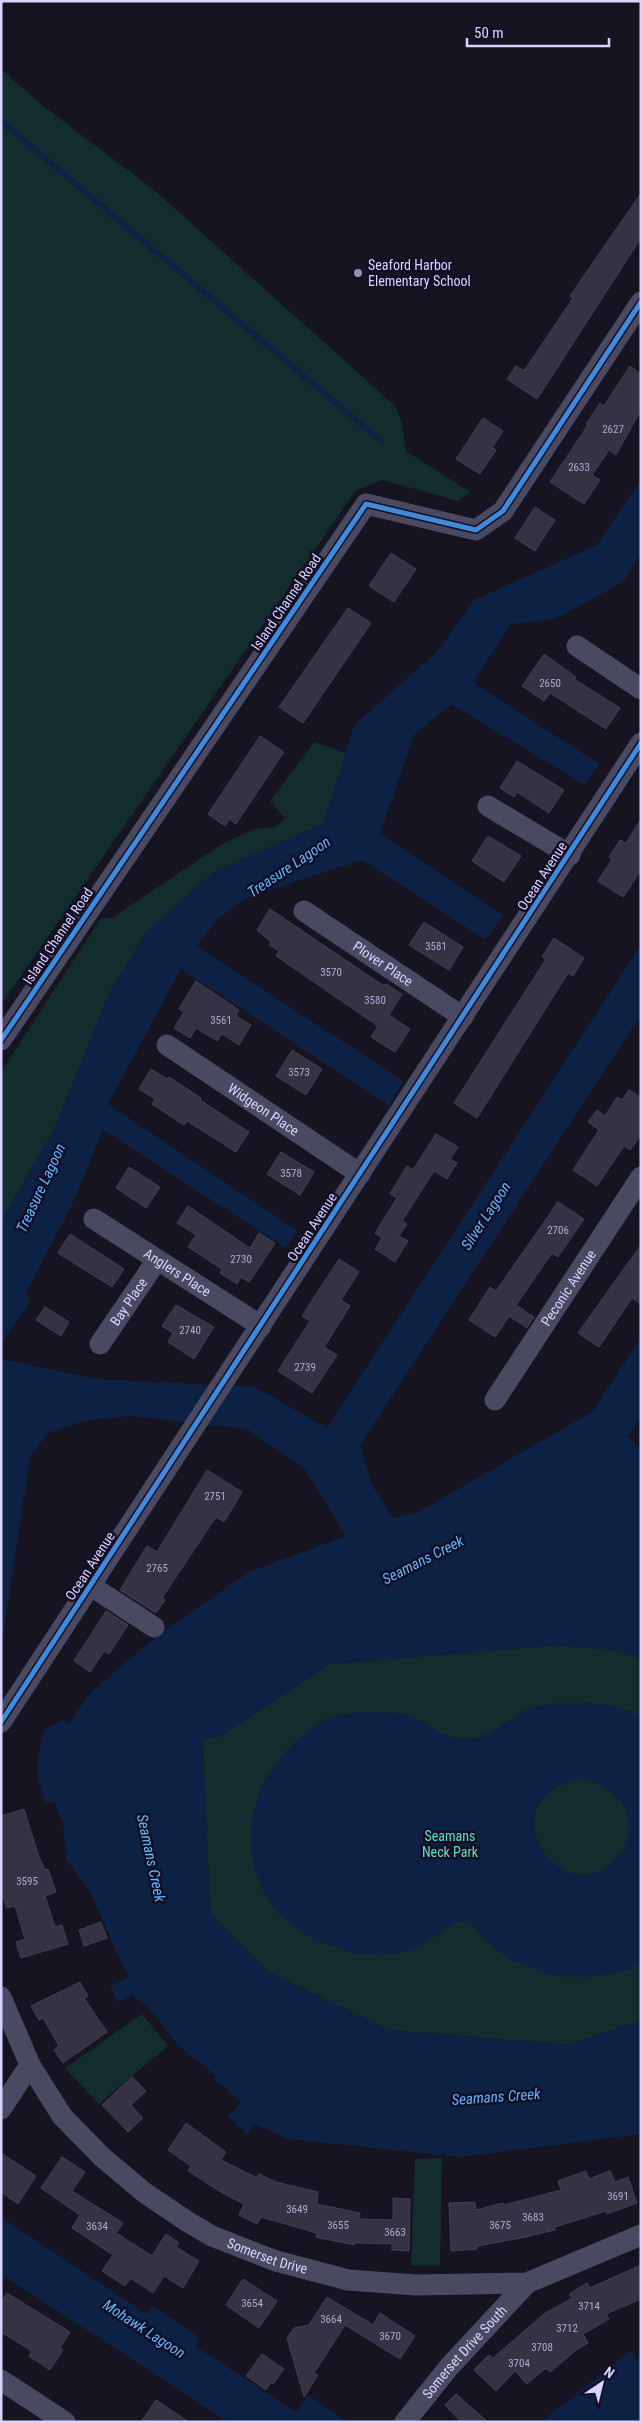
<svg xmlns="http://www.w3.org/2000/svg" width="642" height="2423" viewBox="0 0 642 2423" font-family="'Roboto Condensed',sans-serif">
<rect width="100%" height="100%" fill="#161421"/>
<path fill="#132c2d" d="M1 69 43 106 153 189 395 406 402 424 406 451 470 492 458 501 383 480 356 490 1 1005Z
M314 742 346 753 324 823 214 872 110 992 54 1130 1 1222V1072L101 918H112L222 844 255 829 276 827 285 818 270 801Z
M557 1645 616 1650 641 1659V2020L568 2045 389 2030 269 1972 210 1913 203 1739 220 1736 330 1664Z
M142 2014 168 2046 99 2104 65 2068Z
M442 2158 440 2265 411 2266 415 2159Z"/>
<path fill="#0d2144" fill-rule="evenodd" d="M641 479V554L623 582 555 619 511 624 473 682 599 764 585 785 451 704 414 735 380 834 503 915 486 940 362 860 230 903 197 946 403 1081 389 1106 181 969 108 1104 298 1231 286 1248 103 1130 71 1207 26 1293 30 1302 1 1344V1222L54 1130 110 992 146 932 213 872 324 823 354 725 438 651 474 600 597 545Z
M641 945V1015L360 1445 372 1485 393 1518 420 1511 592 1412 641 1338V1418L628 1437 641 1449V1659L616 1650 557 1645 330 1664 220 1736 203 1739 210 1913 269 1972 389 2030 568 2045 641 2020V2134L462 2157 288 2139 255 2124 247 2134 228 2117 241 2102 214 2079 216 2076 178 2045 148 2007 132 1995 118 2002 110 1987 128 1977 91 1894 66 1859 63 1823 55 1802 46 1804C35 1773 36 1760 45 1729L63 1720 69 1724 89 1694 158 1635 249 1572 346 1536 304 1468 247 1429 131 1416 87 1420 48 1433 30 1457 1 1649V1359L96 1379 255 1387 327 1428Z
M587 1703 609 1705 641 1715V1964L628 1970 592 1977 554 1976 509 1959 484 1939 474 1926 464 1921C446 1925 433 1940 416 1948 405 1953 383 1955 371 1955 339 1953 291 1933 272 1905 236 1854 248 1785 293 1744 303 1736 314 1725 326 1719 348 1710 398 1709 419 1720 434 1728 446 1739 463 1739 492 1740 512 1712 538 1706 553 1702 572 1704 587 1703ZM579 1779C616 1783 642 1815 622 1851 573 1926 478 1804 579 1779Z
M1 2217 147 2314 153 2306 200 2338 195 2346 296 2412 308 2395 348 2422H228L1 2274Z
M631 2350 636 2359 641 2357V2422H541Z"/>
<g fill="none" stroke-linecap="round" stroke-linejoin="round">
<path stroke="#0d2144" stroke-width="5.5" d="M1 121 382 442
M218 915 247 895"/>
</g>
<path fill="#343243" stroke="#433f54" d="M641 193V238L537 399 507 379 516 366 524 371 573 298 570 296Z
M630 366 641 374V410L616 455 609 450 592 475 600 480 584 504 550 482 588 425 586 424 600 403 604 406Z
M483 418 503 431 492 448 496 450 480 474 456 459Z
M535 507 555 520 535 551 515 538Z
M391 553 416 569 394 602 369 586Z
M348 608 371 623 303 723 279 707Z
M544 654 576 677 574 679 620 708 606 729 550 693 544 701 522 686Z
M260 736 284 752 236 824 229 819 225 826 208 814Z
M517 761 564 790 549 813 517 792 514 797 500 788Z
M641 819V870L623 897 598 881 612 859 609 857 620 840 626 843Z
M488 836 521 856 504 882 472 861Z
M270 909 384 986 386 984 402 994 389 1015 410 1029 395 1052 371 1037 378 1026 276 956 279 951 269 945 271 942 257 930Z
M424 922 463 947 449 970 409 945Z
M554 938 584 958 573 976 568 973 477 1118 454 1103 546 959 542 957Z
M196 981 239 1010 236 1016 251 1025 239 1045 222 1034 217 1041 196 1028 190 1038 174 1028 184 1012 179 1009Z
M292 1050 322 1069 306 1095 276 1076Z
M151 1069 167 1079 169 1077 201 1098 200 1100 249 1132 236 1152 187 1121 184 1125 152 1104 155 1099 139 1089Z
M629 1090 641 1097V1135L630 1150 624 1146 597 1186 573 1170 599 1130 588 1122 597 1110 605 1116 617 1097 622 1100Z
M436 1134 458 1147 450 1159 457 1163 447 1179 434 1171 402 1221 407 1224 399 1236 408 1241 395 1262 375 1249 382 1238 375 1233 397 1198 390 1194 407 1166 413 1170Z
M281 1152 314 1172 300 1195 267 1174Z
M129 1167 160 1187 146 1208 116 1188Z
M558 1202 584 1219 558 1257 552 1253 516 1305 534 1317 527 1328 509 1316 495 1337 469 1320 490 1287 496 1291Z
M188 1206 250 1248 259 1233 275 1243 249 1282 241 1277 237 1284 220 1273 222 1269 188 1247 196 1235 177 1223Z
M70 1234 124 1269 112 1287 58 1253Z
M641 1245V1304L632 1298 599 1347 578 1333Z
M339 1259 359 1272 341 1300 350 1306 324 1347 337 1355 312 1393 278 1371 310 1321 302 1316Z
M176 1305 214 1327 194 1359 168 1342 173 1333 162 1326Z
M45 1307 69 1322 61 1336 36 1320Z
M207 1470 242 1492 224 1522 216 1517 162 1598 165 1600 156 1613 120 1590 147 1546 157 1552Z
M106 1611 128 1625 109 1654 104 1651 90 1672 74 1661Z
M24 1809 39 1857 45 1870 48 1869 56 1892 45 1896 55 1927 62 1925 68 1944 21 1958 16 1942 25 1939 15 1906 7 1908 1 1892V1816Z
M101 1922 107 1938 84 1946 79 1930Z
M80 1982 88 1996 84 1998 107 2032 63 2063 54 2050 59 2046 43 2018 39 2020 31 2006Z
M132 2077 146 2091 131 2105 143 2118 128 2132 102 2105Z
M186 2123 226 2152 221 2160 257 2178 259 2174 276 2182 318 2192 317 2204 360 2213 359 2219 393 2220V2198L410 2199 409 2251 392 2250V2244L354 2243V2245L316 2237 317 2233 261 2217 257 2224 239 2215 244 2204 224 2194 188 2171 191 2166 168 2150Z
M1 2153 36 2176 18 2204 1 2192Z
M62 2157 85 2172 72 2191 123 2223 116 2233 152 2256 166 2234 179 2243 176 2247 199 2261 183 2288 164 2276 153 2293 130 2278 125 2286 102 2271 113 2255 72 2228 80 2215 41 2188Z
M586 2171 589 2179 610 2171 615 2182 628 2177 637 2203 607 2214 606 2211 555 2227V2230L526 2237 477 2246V2249L451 2251 449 2203 475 2202 476 2210 503 2203 504 2205 561 2190 558 2181Z
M641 2265V2299L606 2314 609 2319 583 2334 588 2343 575 2351 550 2372 546 2368 527 2384 515 2371 496 2391 474 2370 489 2355 493 2358 544 2314 572 2298 569 2294 587 2283 590 2288Z
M243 2279 277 2301 259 2328 226 2305Z
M7 2293 70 2332 60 2348 63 2350 50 2370 29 2356 32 2351 1 2332V2302Z
M327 2297 373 2325 380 2313 415 2336 400 2359 345 2325 314 2373 318 2375 304 2397 287 2338 294 2328 309 2325Z
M262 2354 284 2369 273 2384 271 2382 266 2390 246 2376Z
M456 2394 473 2409 488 2422H461L445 2405Z
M156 2400 189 2422H141Z"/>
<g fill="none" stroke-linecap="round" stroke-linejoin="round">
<g stroke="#4a4962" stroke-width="21">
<path d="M577 646 641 689"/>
<path d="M488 806 570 855"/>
<path id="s1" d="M304 911 463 1017"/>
<path d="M1 1040 366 504 476 530 503 511 641 302"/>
<path id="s2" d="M167 1045 360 1174"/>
<path id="s3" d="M94 1219 261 1326"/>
<path id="s4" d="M100 1344 157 1260"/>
<path id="s5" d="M495 1400 641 1177"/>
<path d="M91 1586 154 1627"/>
<path d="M1 1722 641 743"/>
<path id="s6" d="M1 1997 30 2065 62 2116 102 2157 145 2193 188 2222 212 2236 276 2261 348 2280 416 2285 527 2283 641 2235"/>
<path d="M1 2109 30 2065"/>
<path d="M1 2380 65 2422"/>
<path id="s7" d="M405 2422 449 2367 527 2283"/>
</g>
<g stroke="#130f26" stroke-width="8">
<path id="cycleway" d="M1 1040 366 504 476 530 503 511 641 302
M1 1722 641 743"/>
</g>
<use href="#cycleway" stroke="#408adc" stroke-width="5"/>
</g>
<circle fill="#9591b1" stroke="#130f26" stroke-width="2" cx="358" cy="273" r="5"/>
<g text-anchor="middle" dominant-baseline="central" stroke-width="5" stroke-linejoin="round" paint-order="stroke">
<g font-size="11" fill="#b0acd0">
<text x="613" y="429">2627</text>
<text x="579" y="467">2633</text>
<text x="550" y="683">2650</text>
<text x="436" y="946">3581</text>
<text x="331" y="972">3570</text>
<text x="375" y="1000">3580</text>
<text x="221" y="1020">3561</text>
<text x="299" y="1072">3573</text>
<text x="291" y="1173">3578</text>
<text x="558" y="1230">2706</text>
<text x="241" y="1259">2730</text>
<text x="190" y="1330">2740</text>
<text x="305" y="1367">2739</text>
<text x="215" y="1496">2751</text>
<text x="157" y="1568">2765</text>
<text x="27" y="1881">3595</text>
<text x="618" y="2196">3691</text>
<text x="297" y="2209">3649</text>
<text x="533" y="2217">3683</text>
<text x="338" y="2225">3655</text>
<text x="500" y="2225">3675</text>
<text x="97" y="2226">3634</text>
<text x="395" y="2232">3663</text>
<text x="252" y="2303">3654</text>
<text x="589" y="2306">3714</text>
<text x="331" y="2319">3664</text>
<text x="567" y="2328">3712</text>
<text x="390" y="2336">3670</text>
<text x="542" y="2347">3708</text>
<text x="519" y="2363">3704</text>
</g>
<g font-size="14" fill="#d9d4ff" stroke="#130f26" text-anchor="start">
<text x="368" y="265">Seaford Harbor<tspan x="368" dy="16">Elementary School</tspan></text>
</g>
<g font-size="14" fill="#d9d4ff" stroke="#130f26">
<text transform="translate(286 602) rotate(-56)">Island Channel Road</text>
<text transform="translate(542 876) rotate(-57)">Ocean Avenue</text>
<text transform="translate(58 936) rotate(-56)">Island Channel Road</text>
<text stroke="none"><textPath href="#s1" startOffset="95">Plover Place</textPath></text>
<text stroke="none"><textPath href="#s2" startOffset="116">Widgeon Place</textPath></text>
<text transform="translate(312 1227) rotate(-57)">Ocean Avenue</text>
<text stroke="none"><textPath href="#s3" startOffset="99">Anglers Place</textPath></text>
<text stroke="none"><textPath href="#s5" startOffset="134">Peconic Avenue</textPath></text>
<text stroke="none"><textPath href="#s4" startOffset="51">Bay Place</textPath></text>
<text transform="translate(90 1566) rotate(-57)">Ocean Avenue</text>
<text stroke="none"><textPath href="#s6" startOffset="386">Somerset Drive</textPath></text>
<text stroke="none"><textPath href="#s7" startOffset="92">Somerset Drive South</textPath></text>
</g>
<g font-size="14" fill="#5fe0c0" stroke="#130f26">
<text x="450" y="1836">Seamans<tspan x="450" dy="16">Neck Park</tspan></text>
</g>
<g font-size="15" font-style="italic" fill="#62b6ff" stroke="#130f26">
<text transform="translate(289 867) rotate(-34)">Treasure Lagoon</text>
<text transform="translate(41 1188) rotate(-65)">Treasure Lagoon</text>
<text transform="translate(486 1216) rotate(-57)">Silver Lagoon</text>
<text transform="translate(423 1560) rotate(-27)">Seamans Creek</text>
<text transform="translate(151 1858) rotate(78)">Seamans Creek</text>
<text transform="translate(496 2097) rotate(-4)">Seamans Creek</text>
<text transform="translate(144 2329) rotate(33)">Mohawk Lagoon</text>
</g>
</g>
<rect width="642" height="2423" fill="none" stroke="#d9d4ff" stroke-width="5"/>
<g transform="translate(602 2383) rotate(35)" stroke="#130f26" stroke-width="4" paint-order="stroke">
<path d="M0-4L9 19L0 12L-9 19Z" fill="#d9d4ff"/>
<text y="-8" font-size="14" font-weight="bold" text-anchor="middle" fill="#d9d4ff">N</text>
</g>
<path d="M467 38v8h142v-8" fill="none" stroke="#d9d4ff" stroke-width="2.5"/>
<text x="474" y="38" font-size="15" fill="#d9d4ff" stroke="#130f26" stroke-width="4" paint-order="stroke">50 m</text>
</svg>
